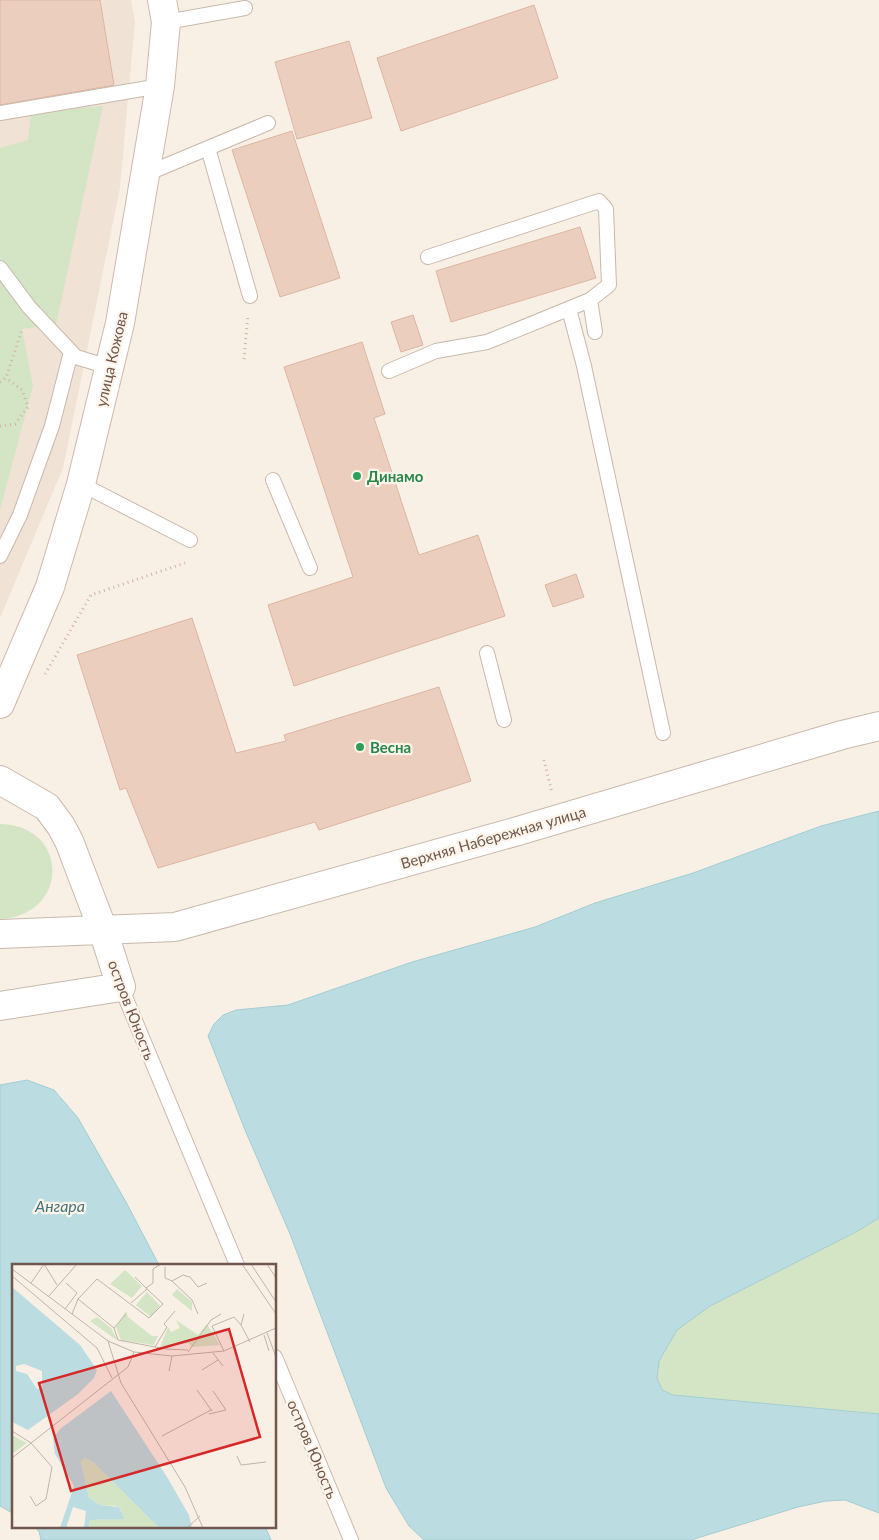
<svg xmlns="http://www.w3.org/2000/svg" width="879" height="1540" viewBox="0 0 879 1540" font-family="Lato,sans-serif">
<rect width="100%" height="100%" fill="#f9f0e5"/>
<path fill="#f0e2d4" d="M0 0H131L135 21 120 188 63 468 0 618Z"/>
<path fill="#d4e5c5" d="M103 106 56 325 22 329 33 386 0 510V148L28 140 31 112Z
M0 824C70 825 70 916 0 919Z
M879 1218V1414L673 1395 662 1390 657 1379 659 1361 677 1330 710 1306 856 1232Z"/>
<path fill="#bbdde1" stroke="#a3cdd1" d="M879 811V1218L856 1232 710 1306 677 1330 659 1361 657 1378 662 1390 673 1395 879 1414V1513L845 1500 826 1501 798 1507 691 1540H424L409 1526 386 1488 290 1234 245 1130 208 1036 214 1024 223 1015 236 1010 288 1005 412 962 535 927 595 903 693 873 821 826Z
M27 1080 54 1090 78 1118 126 1202 159 1265H14V1514L0 1506V1085Z
M32 1526H265L271 1540H41L39 1531Z"/>
<path fill="#eccebf" stroke="#dcb5a2" d="M0 0H100L114 85 0 105Z
M534 5 558 78 401 131 377 58Z
M349 41 372 118 297 139 275 62Z
M292 131 340 278 280 297 232 150Z
M580 227 596 278 451 322 436 271Z
M413 315 423 345 401 352 391 322Z
M362 342 385 414 374 418 419 555 478 535 505 616 294 686 268 605 353 577 284 367Z
M576 574 584 597 553 607 545 585Z
M192 618 236 753 286 741 284 735 439 687 471 781 319 830 315 822 158 868 126 788 120 790 77 655Z"/>
<g fill="none" stroke-linecap="round" stroke-linejoin="round">
<g stroke="#c9b8ac" stroke-width="16">
<path id="lane" d="M166 22 245 8
M0 113 160 86
M208 148 250 296
M146 174 268 123
M428 257 599 201 606 209 609 285 590 300 595 332
M0 268 29 307 76 357 109 367
M569 309 584 366 663 733
M389 371 436 351 487 342 590 300
M273 480 310 568
M81 484 190 540
M0 556 20 515 52 426 71 352
M487 653 504 720
M121 987 237 1265
M275 1357 351 1540"/>
</g>
<g stroke="#c9b8ac" stroke-width="30">
<path id="street" d="M0 780 47 807 61 826 69 841 103 930 121 987 0 1006
M0 934 175 927 518 831 842 735 879 726"/>
</g>
<g stroke="#ceb9ad" stroke-width="30">
<path id="secondary" d="M0 704 50 587 81 484 120 323 160 86 166 22 162 0"/>
</g>
<path stroke="#d0b2a3" stroke-width="3" stroke-dasharray="1 4" stroke-linecap="butt" d="M244 359 248 315
M0 382 6 378 22 329
M0 426 15 424 28 407 22 390 6 378
M45 674 91 595 185 563
M544 760 552 793"/>
<use href="#lane" stroke="#fff" stroke-width="14"/>
<use href="#street" stroke="#fff" stroke-width="28"/>
<use href="#secondary" stroke="#fff" stroke-width="28"/>
</g>
<g fill="#2e9e5b" stroke="#fdf4ea" stroke-width="2">
<circle cx="357" cy="476" r="5"/>
<circle cx="360" cy="747" r="5"/>
</g>
<g text-anchor="middle" dominant-baseline="central" stroke-width="4.5" stroke-linejoin="round" paint-order="stroke">
<g font-size="15" fill="#6f574d" stroke="#fdf4ea">
<text transform="translate(111 359) rotate(-77)">улица Кожова</text>
<text transform="translate(493 837) rotate(-16)">Верхняя Набережная улица</text>
<text transform="translate(132 1010) rotate(69)">остров Юность</text>
<text transform="translate(313 1449) rotate(67)">остров Юность</text>
</g>
<g font-size="15" font-weight="bold" fill="#27864d" stroke="#fdf4ea" text-anchor="start">
<text x="367" y="476">Динамо</text>
<text x="370" y="747">Весна</text>
</g>
<g font-size="16" font-style="italic" fill="#46747a" stroke="#fdf4ea">
<text x="60" y="1205">Ангара</text>
</g>
</g>
<g transform="translate(12 1264)">
<rect width="264" height="264" fill="#f9f0e5"/>
<path d="M113 6 130 22 120 34 98 20ZM165 25 180 38V47L160 31ZM135 28 148 42 139 53 124 41ZM114 47 116 53 140 72H146L142 81 109 76 104 63ZM85 53 99 64 106 77 78 57ZM164 56 186 71 195 60 208 81 179 83 177 79 148 83 156 63 159 68 168 64ZM0 171 15 179 0 190ZM73 194 81 198 147 264H77L78 256H93L110 247 104 242 88 241 77 234 69 197Z" fill="#d4e5c5"/>
<path d="M0 23 68 81 85 106 82 114 66 130 16 166 0 158ZM12 100 30 107V124L25 125 15 110 4 107V102ZM99 127 155 213 177 251 180 264H147L81 198 73 194 69 197 77 234 88 241 107 243 112 255 78 256 77 264H72L74 247 61 243 54 264H48L62 222 43 190 41 175 48 165Z" fill="#bbdde1" fill-rule="evenodd"/>
<path fill="none" stroke="#c2b3a8" stroke-width="1" d="M32 0 45 21M230 0 264 50M239 0 264 38M255 0 264 14M153 3V14L160 17M0 5 96 77 122 88 160 92 212 87 264 64M0 12 85 84 100 114M123 13 135 25M19 19 32 0M134 24 141 19V5L149 0M36 33 65 0M66 35 102 64M53 45 65 29 54 19M60 50 66 35 85 15 137 54 151 40 135 25 119 39M114 50 102 64 106 76 154 85 176 86M186 50 180 36 160 17 171 11 178 13 186 23 195 19M232 50 229 61 238 78M255 69 264 93M252 71 257 87M96 77 109 119 173 223 191 264M143 83 155 63 152 60 163 47M212 87 200 62 222 53 229 61M176 88 199 56 209 50M201 89 211 102M190 106 206 96M157 107 160 92M185 126 200 147M197 150 214 146 201 127M0 167 19 179 40 203 34 235 24 242 18 232M150 172 199 146M225 192 229 201 254 198M0 194 116 103 122 88M175 264 188 252"/>
<path fill="#d62828" fill-opacity="0.15" stroke="#d62828" stroke-width="2.5" d="M217 65 248 173 59 227 27 119Z"/>
<rect width="264" height="264" fill="none" stroke="#6f574d" stroke-width="2.5"/>
</g>
</svg>
